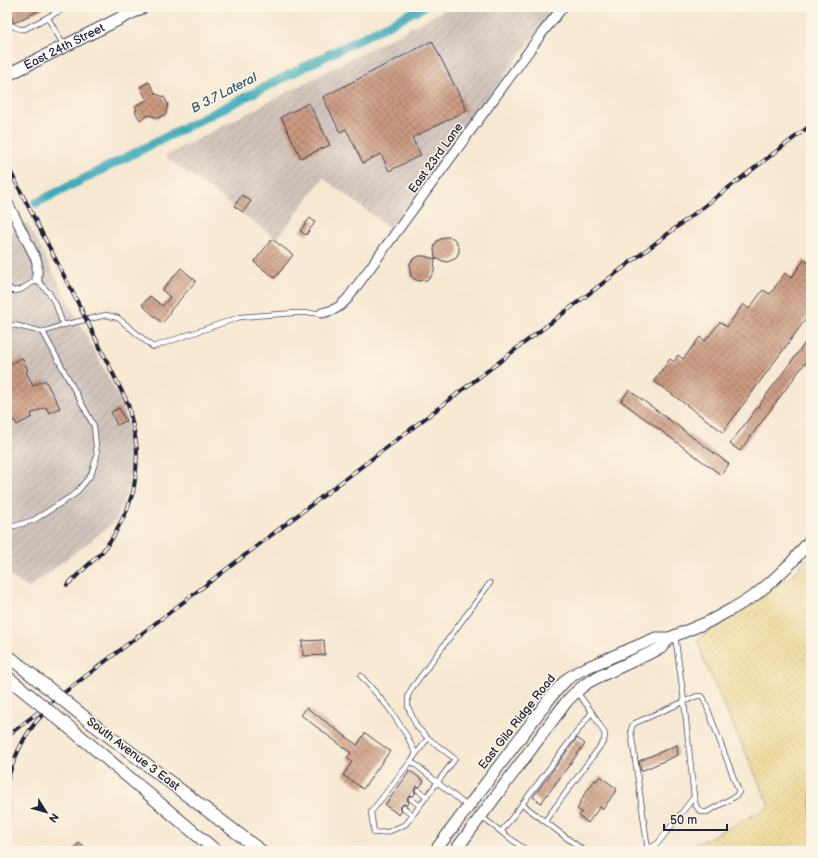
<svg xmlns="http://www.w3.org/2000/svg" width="818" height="858" viewBox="0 0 818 858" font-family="'Balsamiq Sans',sans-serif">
<defs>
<pattern id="industrial-furrows" width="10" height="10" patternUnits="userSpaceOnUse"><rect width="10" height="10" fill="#cec1ba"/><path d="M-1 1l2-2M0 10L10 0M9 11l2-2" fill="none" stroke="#b1a6a1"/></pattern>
<pattern id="sand-dots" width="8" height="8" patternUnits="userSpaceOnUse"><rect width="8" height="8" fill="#eeda9e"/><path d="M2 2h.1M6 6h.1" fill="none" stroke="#ccbb89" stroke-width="1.8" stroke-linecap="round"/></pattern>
<pattern id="building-cross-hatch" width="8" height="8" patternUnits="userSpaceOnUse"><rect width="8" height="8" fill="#cb9a80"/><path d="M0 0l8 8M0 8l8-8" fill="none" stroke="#a47d6a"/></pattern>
</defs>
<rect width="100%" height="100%" fill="#fcf5e5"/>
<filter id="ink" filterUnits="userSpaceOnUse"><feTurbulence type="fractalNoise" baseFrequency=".025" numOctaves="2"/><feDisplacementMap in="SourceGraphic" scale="8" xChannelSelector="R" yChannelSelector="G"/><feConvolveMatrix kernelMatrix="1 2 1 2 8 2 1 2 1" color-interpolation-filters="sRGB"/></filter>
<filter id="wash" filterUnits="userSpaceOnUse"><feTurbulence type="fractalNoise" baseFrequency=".012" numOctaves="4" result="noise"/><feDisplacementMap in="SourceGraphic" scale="16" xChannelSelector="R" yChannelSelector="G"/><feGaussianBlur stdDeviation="0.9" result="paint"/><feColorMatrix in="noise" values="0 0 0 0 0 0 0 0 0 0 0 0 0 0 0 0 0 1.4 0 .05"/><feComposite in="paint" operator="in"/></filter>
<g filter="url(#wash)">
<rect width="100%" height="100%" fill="#f7e8d1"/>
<path fill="url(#industrial-furrows)" d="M450 7H556L390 228 323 178 277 239 165 156Z
M27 222 123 406 130 431 132 460 129 485 116 521 29 588 7 575V232Z
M11 768 9 851H7V770Z"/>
<path fill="url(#sand-dots)" stroke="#887e6c" d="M811 554V851H683L770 807 703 658 698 639 791 577Z"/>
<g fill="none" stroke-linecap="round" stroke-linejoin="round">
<path stroke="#3cabb9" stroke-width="9" d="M36 203 423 7"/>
</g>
<g id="blocks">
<path fill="url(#building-cross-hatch)" d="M7 7H46L14 23Z
M432 41 467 110 412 138 421 155 389 171 381 154 363 163 346 129 340 132 323 97Z
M149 82 156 94 164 97 168 104 166 114 158 118 149 115 140 120 135 111 137 110 135 106 147 100 140 87Z
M309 103 330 145 301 158 281 117Z
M242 195 251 201 243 212 234 206Z
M310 218 315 222 306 235 300 231Z
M445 237H449L453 238 456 241 459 248V252L455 259 447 262 443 261 435 258 434 249 435 245 437 241Z
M272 239 293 255 275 278 254 262Z
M419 256H424L435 259 434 271 430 278 426 280 418 281 414 279 411 276 410 272V264L412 260Z
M804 260 811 265V312L723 432 654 381 670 359 674 362 678 355 683 359 700 337 705 341 720 322 727 327 743 304 749 309 763 290 770 294 785 273 791 278Z
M181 268 196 281 169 312 170 314 162 323 142 305 150 296 162 306 170 297 162 290Z
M811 335V367L805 363 740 451 730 444Z
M22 358 28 370 26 371 33 386 45 380 60 408 49 413 46 407 31 414 32 417 17 425 14 420 7 424V365Z
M629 390 729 464 721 475 621 401Z
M119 408 126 421 117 425 111 412Z
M324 640 325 655 303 656 302 641Z
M307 708 357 745 365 733 390 751 363 789 343 775 352 762 347 758 351 753 301 715Z
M577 738 585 744 541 803 533 797Z
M677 745 678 755 641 771 639 761Z
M410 771 424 781 420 787 417 786 415 788 414 791 416 793 413 796 410 795 408 797 407 800 409 802 407 805 403 804 401 806 400 809 402 811 399 815 385 805Z
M600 776 617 789 603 809 600 807 588 823 579 816 582 812 577 809 580 804 579 803 584 797 583 796 595 780 596 781Z
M79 843 90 851H73Z"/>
</g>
</g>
<g filter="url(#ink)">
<use href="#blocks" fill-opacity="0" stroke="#424052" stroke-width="1"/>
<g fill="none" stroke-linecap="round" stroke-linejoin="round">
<g stroke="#424052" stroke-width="6">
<path id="service" d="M48 18 64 46
M7 22C13 27 18 30 25 29L67 7
M7 284 9 288 13 291 20 290 37 280 49 293 56 305 63 325 106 315 118 318 153 347 240 317 295 313H322
M7 329 14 325 43 332 63 325
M7 526H15L34 520 75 494 91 475 97 456 94 426 43 332
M361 676 389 708 407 736 416 754
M428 738 455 759 406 824 388 832 374 833 371 812 411 761Z
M428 738 417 727 408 707V696L412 688 490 583
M411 761 467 806
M418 790 427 797
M411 799 420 806
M522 804 584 851
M404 808 413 815
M480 816 527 851
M545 821 604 741 605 734 592 712
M501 832 592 712 577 692
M648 850 631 731 632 726 635 723 697 696H702L704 699 739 792 736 796 707 812H701L696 806 694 797
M645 851 658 843 694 797 684 701 675 635"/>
</g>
<g stroke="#424052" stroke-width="11">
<path id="minor" d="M7 201 34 255 37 262V280
M322 313C335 310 339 308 348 298L542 33 563 7"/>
</g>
<g stroke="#424052" stroke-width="13">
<path id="tertiary" d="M435 851 553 694 567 679 581 670 656 638H669L708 622 732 609 754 596 772 581 792 562 811 539
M455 851 567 701 576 692 587 683 598 677 661 648 669 638"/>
</g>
<g stroke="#424052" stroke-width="14">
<g id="secondary">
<path id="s1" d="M7 75 143 7"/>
<path d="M93 724 261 851"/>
<path d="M81 737 216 851"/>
</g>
</g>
<use href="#service" stroke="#fff" stroke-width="4.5"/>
<use href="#minor" stroke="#fff" stroke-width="9"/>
<use href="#tertiary" stroke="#fff" stroke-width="11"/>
<use href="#secondary" stroke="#fff" stroke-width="12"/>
<g stroke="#22223b" stroke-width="4">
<path id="rail" d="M7 165 79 305 128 404 135 436 137 450 136 474 133 492 127 510 113 537 102 552 67 585
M7 736 811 125
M7 781C15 755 24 734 43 714"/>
</g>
<use href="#rail" stroke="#fcf5e5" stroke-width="2.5" stroke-dasharray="8" stroke-linecap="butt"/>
<g stroke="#424052" stroke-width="14" stroke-linecap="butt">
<path id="secondary-bridge" d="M7 655 93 724
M7 677 81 737"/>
</g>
<use href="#secondary-bridge" stroke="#fff" stroke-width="12"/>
</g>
</g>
<g text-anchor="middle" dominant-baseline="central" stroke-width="3.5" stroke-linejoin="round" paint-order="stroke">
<g font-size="12" fill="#22223b" stroke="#fcf5e5">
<text stroke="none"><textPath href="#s1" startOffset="64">East 24th Street</textPath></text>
<text transform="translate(436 158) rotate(-54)">East 23rd Lane</text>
<text transform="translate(517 722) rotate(-52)">East Gila Ridge Road</text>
<text transform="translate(133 754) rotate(37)">South Avenue 3 East</text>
</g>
<g font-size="13" font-style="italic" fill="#2c596d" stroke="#fcf5e5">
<text transform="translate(224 93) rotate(-27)">B 3.7 Lateral</text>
</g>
</g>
<rect width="818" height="858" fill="none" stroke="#fcf5e5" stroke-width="24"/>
<g transform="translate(46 812) rotate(127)" stroke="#fcf5e5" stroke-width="3" paint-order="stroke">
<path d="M0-3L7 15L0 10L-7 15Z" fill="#22223b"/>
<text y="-6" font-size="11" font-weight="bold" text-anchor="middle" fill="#22223b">N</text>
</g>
<path d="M664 824v6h63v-6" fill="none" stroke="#22223b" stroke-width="2"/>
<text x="670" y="824" font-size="12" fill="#22223b" stroke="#fcf5e5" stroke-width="3" paint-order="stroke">50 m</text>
</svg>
